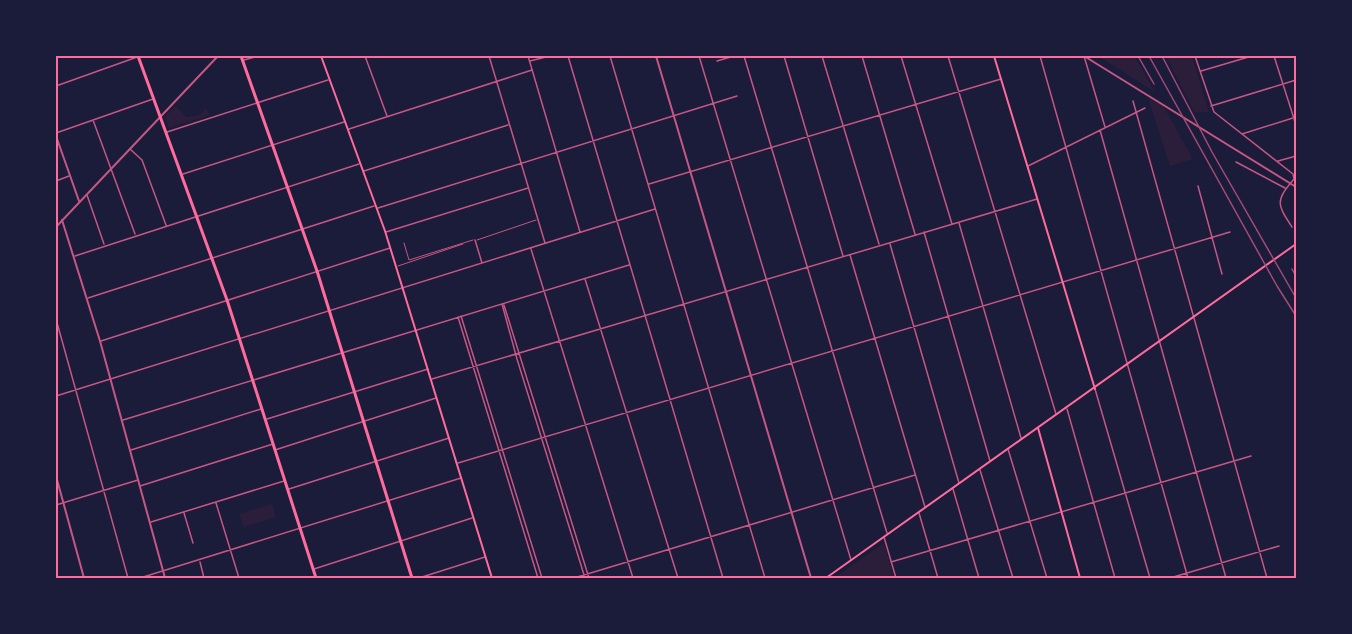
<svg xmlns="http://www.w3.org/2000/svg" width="1352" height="634" viewBox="0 0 1352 634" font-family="Overpass,sans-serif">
<rect width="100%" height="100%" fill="#1b1b3a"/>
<path fill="#2a1e3b" d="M1098 56H1134L1155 92Z
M1166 56H1192L1209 112H1194Z
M1148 98 1164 107 1193 159 1170 166Z
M175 106 187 117 200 115 206 108 210 115 169 128 165 117Z
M272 504 276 517 244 527 239 514Z
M884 543 894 578H834Z"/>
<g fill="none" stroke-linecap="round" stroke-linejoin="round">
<path stroke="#c65784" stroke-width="1" d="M477 240 536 220
M404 243 409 260 473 240"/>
<path stroke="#c65784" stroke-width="1" d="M398 266 463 244"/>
<path stroke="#c65784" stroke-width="1.5" d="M365 56 387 116
M489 56 545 243
M528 56 580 232
M568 56 723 578
M610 56 765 578
M699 56 851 560
M744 56 887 533
M784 56 843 256
M822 56 879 244
M862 56 915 234
M901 56 952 224
M948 56 1056 414
M1040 56 1188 578
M1084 56 1105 127
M1195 56 1214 112 1293 174 1294 179C1275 201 1277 204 1292 227
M1274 56 1296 125
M244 60 259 56
M530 61 550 56
M717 61 734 56
M1201 71 1252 56
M56 86 140 56
M1133 101 1267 578
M1211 106 1296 80
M93 120 135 234
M349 129 532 70
M1100 130 1226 578
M167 132 328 80
M56 133 153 99
M1242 134 1296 117
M130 149 142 160 166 225
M1278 161 1296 156
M1236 162 1285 188
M1028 166 1145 108
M364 171 508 125
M183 174 344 122
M56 181 69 176
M649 184 1001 79
M1198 186 1222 274
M87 195 104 244
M378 208 737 96
M959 223 1021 438
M386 232 528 188
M924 232 990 461
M475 240 482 263
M890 244 959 483
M531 249 633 578
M850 255 925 507
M75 256 359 164
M585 279 678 578
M88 298 374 206
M502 304 517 359 585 578
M504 305 589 578
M461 316 542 578
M458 317 538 578
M56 319 128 578
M101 341 390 248
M432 379 1037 199
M1095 389 1150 578
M56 396 655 209
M1067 409 1115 578
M267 419 428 369
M123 420 629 265
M1008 449 1047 578
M131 450 261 409
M275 450 436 398
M458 463 1230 232
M980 470 1013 578
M140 486 273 444
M289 489 449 438
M953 489 979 578
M216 503 239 578
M56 505 138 480
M184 513 193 543
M919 513 938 578
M151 522 284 481
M884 537 896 578
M200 562 204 578
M891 562 1251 456
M314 569 472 518
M140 578 461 478
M419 578 485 557
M574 578 915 475
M1170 578 1279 546"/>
<path stroke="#c65784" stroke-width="2" d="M656 56 811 578
M1084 56 1296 187
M56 136 79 201
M62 220 100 341 165 578
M56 227 218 56
M56 476 84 578"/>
<path stroke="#ff6b9d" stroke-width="2" d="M321 56 385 231 492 578
M994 56 1095 389
M1038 428 1080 578
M826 578 1296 244"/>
<path stroke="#ff6b9d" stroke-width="3" d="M138 56 227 300 316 578
M241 56 317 271 412 578"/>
<path stroke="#a44b75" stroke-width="1.5" d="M1138 56 1154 84
M1149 56 1277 286 1296 316
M1162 56 1212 152 1296 298
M1292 269 1296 276"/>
</g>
<rect width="1352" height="634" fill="none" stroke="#1b1b3a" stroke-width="114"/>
<rect x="57" y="57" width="1238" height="520" fill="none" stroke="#ff6b9d" stroke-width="2"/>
</svg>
